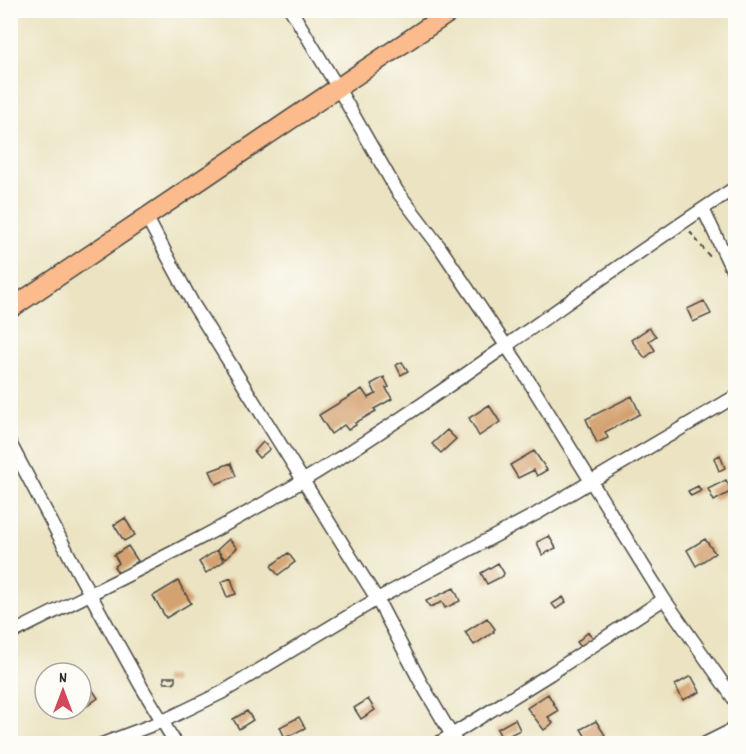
<svg xmlns="http://www.w3.org/2000/svg" width="746" height="754" viewBox="0 0 746 754" font-family="Dekko,sans-serif">
<rect width="100%" height="100%" fill="#fdfcf7"/>
<filter id="ink" filterUnits="userSpaceOnUse"><feTurbulence type="fractalNoise" baseFrequency=".0167" numOctaves="2"/><feDisplacementMap in="SourceGraphic" scale="12" xChannelSelector="R" yChannelSelector="G"/><feConvolveMatrix kernelMatrix="1 2 1 2 8 2 1 2 1" color-interpolation-filters="sRGB"/></filter>
<filter id="wash" filterUnits="userSpaceOnUse"><feTurbulence type="fractalNoise" baseFrequency=".008" numOctaves="4" result="noise"/><feDisplacementMap in="SourceGraphic" scale="24" xChannelSelector="R" yChannelSelector="G"/><feGaussianBlur stdDeviation="1.35" result="paint"/><feColorMatrix in="noise" values="0 0 0 0 0 0 0 0 0 0 0 0 0 0 0 0 0 1.4 0 .05"/><feComposite in="paint" operator="in"/></filter>
<g filter="url(#wash)">
<rect width="100%" height="100%" fill="#ebe3c1"/>
<g id="blocks">
<path fill="#d4a271" d="M704 301 711 314 693 322 687 309Z
M649 328 656 336 649 341 655 350 645 358 631 340Z
M402 362 408 371 401 375 396 365Z
M384 377 389 387 386 388 392 399 374 409 376 411 355 423 356 425 348 430 344 425 331 434 319 415 362 389 368 398 376 394 371 384Z
M632 396 640 414 605 432 608 438 597 443 586 419Z
M489 405 500 422 479 436 469 418Z
M447 430 456 439 441 453 432 444Z
M263 442 270 449 259 458 254 452Z
M534 451 547 470 537 476 534 470 518 478 510 465Z
M720 455 725 468 719 471 714 458Z
M231 463 236 476 216 484 210 471Z
M726 480 732 491 714 501 708 489Z
M698 486 701 491 691 496 688 491Z
M125 518 135 535 124 541 114 525Z
M549 536 556 548 542 555 537 542Z
M229 539 237 548 225 559 217 550 224 561 206 573 199 562 217 550Z
M705 539 715 553 696 566 687 550Z
M128 546 138 561 119 574 114 567 119 563 114 555Z
M288 553 295 562 278 575 271 566Z
M498 563 504 573 503 576 487 584 481 573Z
M231 578 236 594 227 597 221 582Z
M178 581 191 603 166 618 153 596Z
M454 588 460 601 445 608 442 602 430 607 426 601Z
M563 597 566 602 556 609 552 604Z
M487 618 495 629 493 631 494 632 474 645 465 632Z
M588 632 597 642 585 652 577 642Z
M164 677H175V683H164Z
M689 677H692L700 692 683 700 675 685Z
M90 686 98 698 87 706 81 698V692Z
M548 694 558 711 548 717 553 723 544 730 527 708Z
M368 699 375 710 361 719 354 708Z
M247 711 253 720 239 729 233 719Z
M299 717 305 728 285 738 280 727Z
M515 719 520 730 502 739 497 729Z
M596 721 605 735 590 744 581 729Z"/>
</g>
</g>
<g filter="url(#ink)">
<use href="#blocks" fill-opacity="0" stroke="#484742" stroke-width="1.5"/>
<g fill="none" stroke-linecap="round" stroke-linejoin="round">
<g stroke="#484742" stroke-width="15">
<path id="street" d="M291 10 338 88 397 191 439 246 517 362 664 599 736 702
M703 209 736 278
M147 218 193 304 377 599 420 681 457 744
M10 443 79 574 141 686 176 744
M10 634C109 584 209 537 304 480 453 390 590 282 736 187
M102 744 163 721 221 693 377 599 536 514 736 396
M437 744 550 674 664 599
M704 744 736 728"/>
</g>
<g stroke="#484742" stroke-width="21">
<path id="primary" d="M10 309 453 10"/>
</g>
<path stroke="#484742" stroke-width="2" stroke-dasharray="4.5 4.5" stroke-linecap="butt" d="M690 232 711 258
M728 289 736 305"/>
<use href="#street" stroke="#fff" stroke-width="12"/>
<use href="#primary" stroke="#fbbb8d" stroke-width="18"/>
</g>
</g>
<rect width="746" height="754" fill="none" stroke="#fdfcf7" stroke-width="36"/>
<g transform="translate(63 691)"><circle r="28" fill="#fdfcf7" stroke="#a9a8a5" stroke-width="1.5"/>
<path d="M0-4.5L10 22L0 15L-10 22Z" fill="#d1495b"/>
<text y="-9" font-size="16" font-weight="bold" text-anchor="middle" fill="#2b2b2b">N</text>
</g>
</svg>
